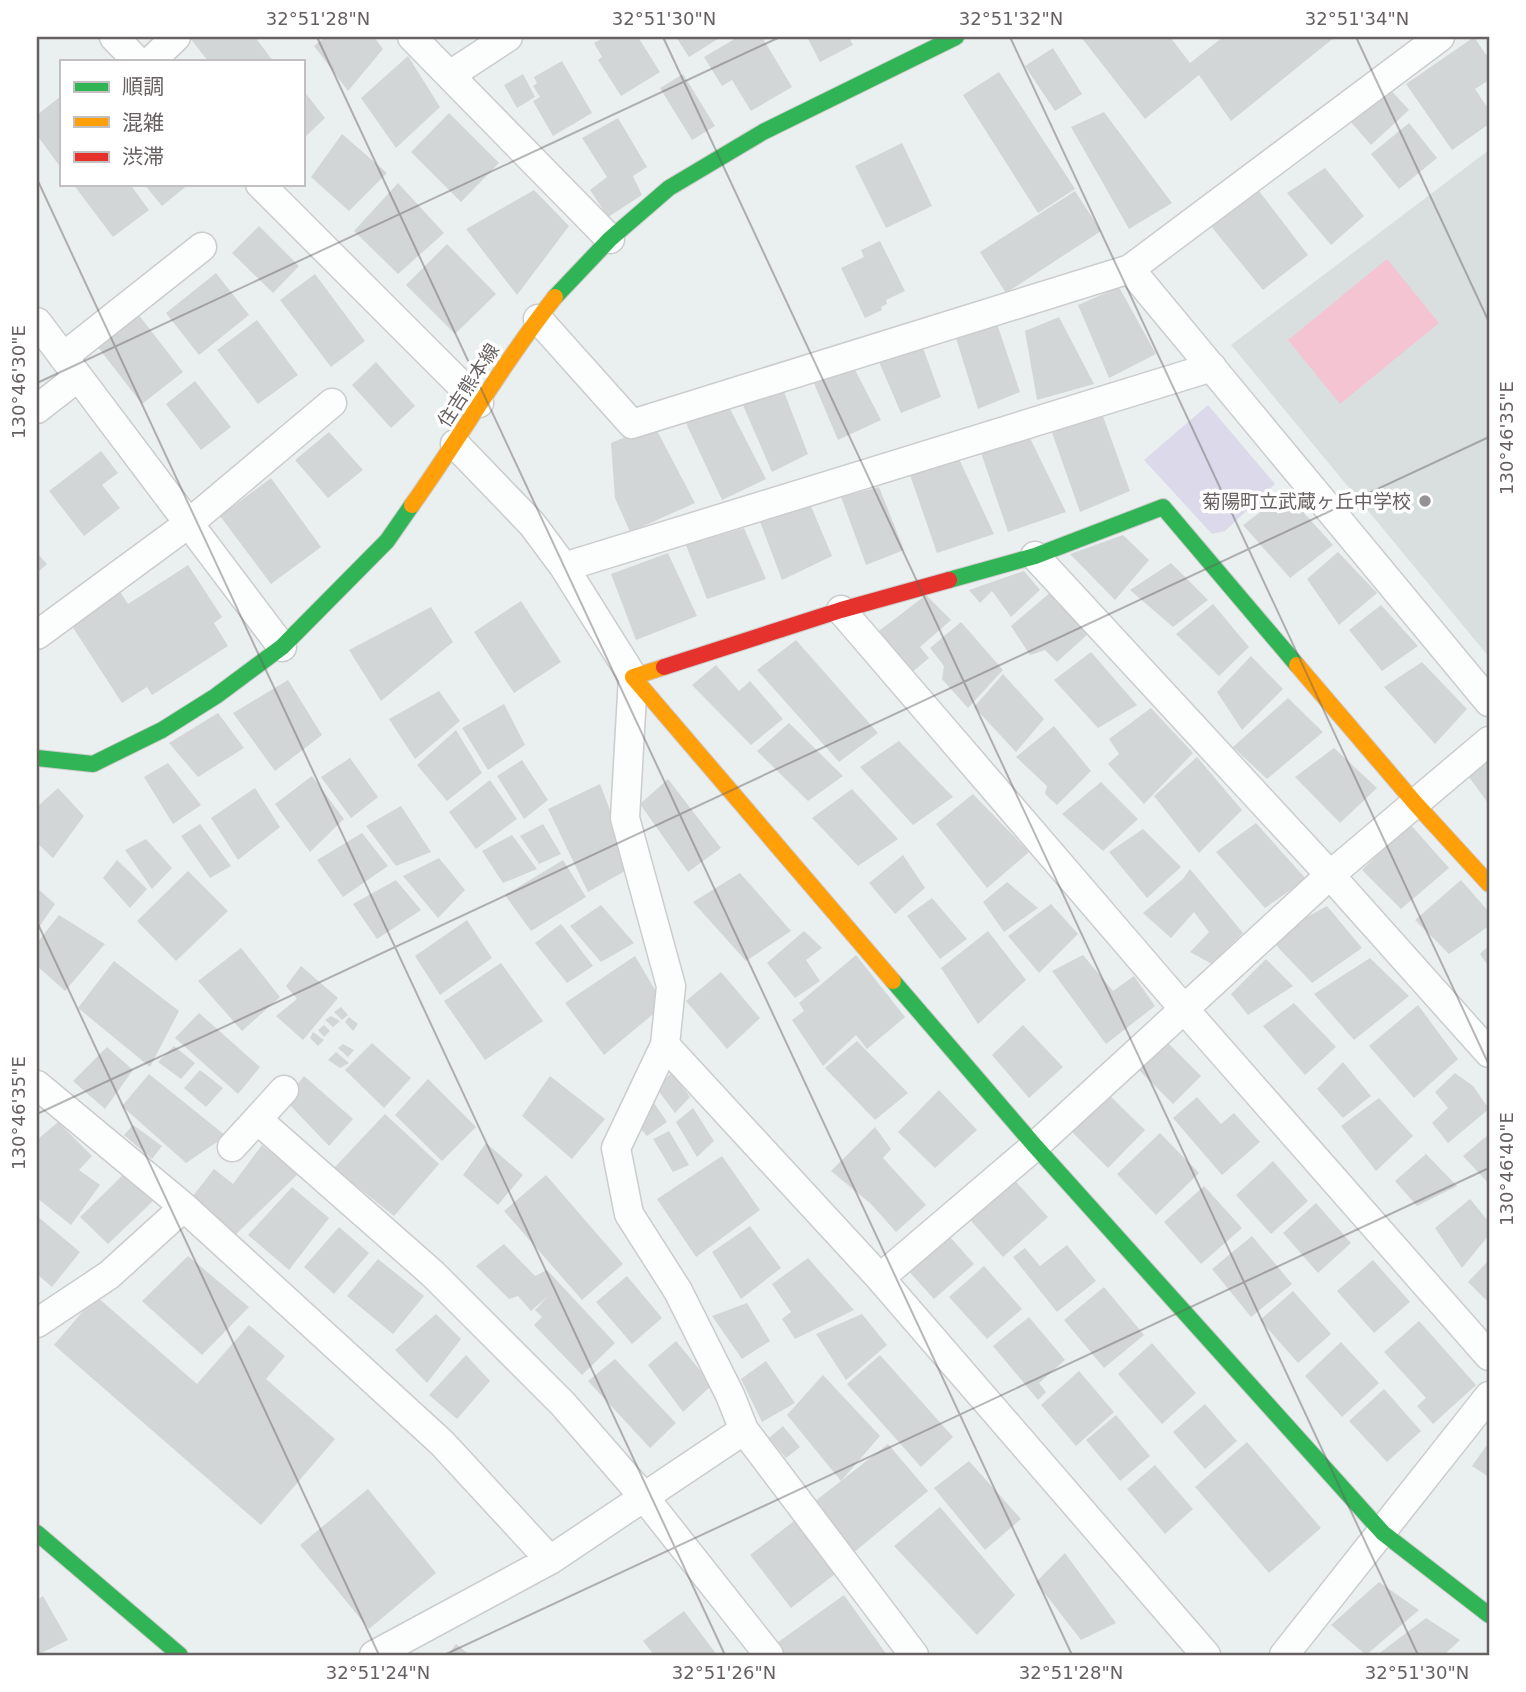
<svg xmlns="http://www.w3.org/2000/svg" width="1526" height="1692" viewBox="0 0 1526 1692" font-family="'DejaVu Sans','Noto Sans JP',sans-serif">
<rect width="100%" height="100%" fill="#eaefef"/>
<path fill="#d9dfdf" d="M1489 150V657L1231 345Z"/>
<path fill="#dcdaea" d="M1208 405 1275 484 1225 531 1212 534 1144 460Z"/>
<path fill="#f4c4d2" d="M1387 259 1439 323 1340 404 1288 340Z"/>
<path fill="#d3d6d6" d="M192 37H255L273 61H208L190 38Z
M325 37H374L383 49 348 91 314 46Z
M605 37H638L660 72 621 96 598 60 602 57 594 43Z
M676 37H721L689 57Z
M738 37H762L792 87 751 111 732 80 722 86 704 57Z
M807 37H849L853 45 820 62Z
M1081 37H1170L1190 63 1223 37H1335L1231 121 1199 75 1145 119Z
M1474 37 1489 59V80L1475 89 1489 110V124L1452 150 1406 84Z
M1053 48 1082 94 1055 111 1025 66Z
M408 56 440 107 396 148 361 98Z
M562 61 592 113 553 136 533 101 540 97 533 86 537 83 534 77Z
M999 72 1075 189 1038 213 963 95Z
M523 74 535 97 517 108 504 85Z
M683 74 715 126 692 140 660 88Z
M1388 87 1409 110 1371 145 1350 121Z
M303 90 325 118 303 139Z
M61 96V168L37 135V115Z
M1104 112 1172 203 1129 229 1071 127Z
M449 113 499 163 461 202 411 152Z
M618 118 647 167 633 176 642 195 608 217 590 190 607 177 582 138Z
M1409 123 1437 158 1399 189 1371 154Z
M342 134 387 173 349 211 311 177Z
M902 143 932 206 886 228 855 166Z
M1325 168 1364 216 1331 245 1287 193Z
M398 183 444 233 398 274 354 231Z
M73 184H130L149 210 113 237Z
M144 184H189L162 206Z
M1256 187 1308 255 1263 290 1210 225Z
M534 190 569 226 517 295 466 229Z
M1075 191 1101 231 1006 293 980 252Z
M259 226 299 266 273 293 232 253Z
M880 241 905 291 886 300 887 304 881 307 882 310 865 318 841 268 864 257 861 250Z
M447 244 496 294 455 334 406 285Z
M216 273 249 315 199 355 166 313Z
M315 274 365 341 331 367 280 300Z
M1119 287 1156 354 1109 378 1078 305Z
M138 314 183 372 142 404 97 346Z
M1059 317 1094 384 1037 400 1025 331Z
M257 320 298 375 258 404 217 350Z
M996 321 1020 392 978 409 956 338Z
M920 340 941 397 901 413 876 355Z
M376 362 415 406 391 428 352 385Z
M852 364 881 420 838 440 810 374Z
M195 381 231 427 201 450 166 404Z
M781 384 808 454 772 472 742 403Z
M727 403 766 479 722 500 684 419Z
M1100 408 1130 491 1080 512 1050 427Z
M654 425 695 503 630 532 615 498 611 443Z
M329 432 363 470 328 498 295 460Z
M1030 438 1066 512 1008 532 980 450Z
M101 451 118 473 102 485 120 508 84 536 49 491Z
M959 459 994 534 937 553 908 469Z
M271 478 321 547 271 584 220 516Z
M879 487 904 550 866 565 841 497Z
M1286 493 1333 545 1290 578 1243 525Z
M810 504 832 556 782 580 759 519Z
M744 528 766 579 707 599 686 545Z
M1123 535 1149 560 1115 600 1070 554Z
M1338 552 1377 593 1339 625 1307 579Z
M37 553 47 564 37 573Z
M668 553 697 616 636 640 611 574Z
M1171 563 1208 600 1173 627 1130 590Z
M188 565 222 617 214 623 228 646 152 695 147 687 122 703 70 623 119 590 128 604Z
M1024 571 1040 590 1011 617 992 591 980 603 969 590Z
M1052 591 1089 633 1057 662 1045 650 1030 655 1011 626Z
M926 595 951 620 920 647 929 658 911 673 875 634Z
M521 601 561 662 514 693 474 632Z
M1213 604 1249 647 1219 676 1176 634Z
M1381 605 1418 646 1382 671 1349 630Z
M431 607 453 642 381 701 349 650Z
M961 622 1003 670 968 708 942 679 944 666 930 648Z
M796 640 878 733 839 762 757 670Z
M1091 652 1137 705 1098 728 1054 680Z
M1251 656 1283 689 1242 730 1217 692Z
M1422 662 1467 709 1435 744 1384 687Z
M716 665 739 691 750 681 783 719 751 745 692 685Z
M1003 674 1044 719 1016 752 974 707Z
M288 680 322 735 275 771 233 713Z
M439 691 460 721 415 759 389 719Z
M1288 698 1323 732 1267 779 1233 747Z
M504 704 525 745 488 770 462 728Z
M1151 708 1193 753 1144 804 1108 764 1119 754 1109 739Z
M218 713 244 748 198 777 169 743Z
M789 723 843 776 808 801 757 751Z
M1054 726 1091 771 1057 805 1045 794 1047 786 1016 757Z
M456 730 482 773 447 801 417 765Z
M899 741 953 797 913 825 860 767Z
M1334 748 1377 788 1340 823 1295 777Z
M1197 757 1242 810 1199 853 1154 796Z
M1489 757V802L1488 803 1466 773Z
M350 758 378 797 351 818 321 777Z
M522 760 548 800 524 819 497 776Z
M168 763 201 805 173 824 144 777Z
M312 776 344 819 310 852 275 804Z
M668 779 721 848 688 872 640 804Z
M490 780 517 819 476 849 449 812Z
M1101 782 1138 819 1103 851 1062 814Z
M600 784 632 867 588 892 548 809Z
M58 788 84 816 53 858 37 843V807Z
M255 788 280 827 238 860 211 818Z
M852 789 898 839 858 866 812 818Z
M973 794 1029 852 987 888 936 824Z
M401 806 431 852 396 866 366 826Z
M1256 823 1306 879 1265 908 1216 852Z
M1409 823 1449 868 1401 909 1362 870Z
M200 824 231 866 210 878 181 836Z
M543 824 561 854 539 864 520 836Z
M1143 829 1181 867 1147 898 1109 852Z
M362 833 388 866 343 897 317 860Z
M512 835 537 869 503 883 482 851Z
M146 839 172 868 152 889 125 850Z
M903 855 925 888 895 914 869 883Z
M439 858 465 890 438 918 403 876Z
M117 860 147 889 130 908 103 878Z
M563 860 586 897 531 931 505 895Z
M1190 869 1243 933 1212 964 1190 952 1209 932 1194 912 1171 938 1143 913 1183 879Z
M188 871 228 911 176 961 137 921Z
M740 873 791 931 746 961 693 902Z
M396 880 421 910 377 939 353 904Z
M1461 880 1489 912V926L1449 954 1415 920Z
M1007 882 1038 908 1004 932 983 902Z
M37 888 55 904 37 930Z
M932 898 967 939 940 959 907 916Z
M1051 904 1078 934 1039 973 1008 936Z
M601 905 634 943 601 962 570 926Z
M1327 906 1362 948 1312 983 1269 938Z
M59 915 105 944 65 991 37 966V943Z
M467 920 492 958 440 995 415 956Z
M561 924 593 966 567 983 535 943Z
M804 931 822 948 806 960 820 981 795 998 767 963Z
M988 931 1026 980 978 1024 941 968Z
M1489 945V967L1480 954Z
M241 948 280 997 242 1031 198 981Z
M856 955 905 1017 867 1049 856 1035 823 1066 792 1020 804 1011 799 1003Z
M1083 955 1113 991 1134 976 1155 1006 1106 1044 1052 971Z
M635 956 664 1005 604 1055 565 1003Z
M1370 958 1409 996 1354 1040 1314 994Z
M1266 959 1293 986 1248 1015 1231 994Z
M114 961 179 1011 150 1067 78 1008Z
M501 963 543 1021 485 1060 444 1001Z
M301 966 338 998 303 1040 276 1016 297 999 286 986Z
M721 972 760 1018 727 1049 686 1001Z
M1294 1003 1336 1047 1305 1075 1263 1026Z
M1418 1005 1458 1059 1414 1098 1369 1046Z
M341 1007 348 1015 342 1020 334 1012Z
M199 1013 260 1067 238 1094 175 1038Z
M331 1016 340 1021 333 1027 325 1020Z
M349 1017 358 1024 353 1031 345 1022Z
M324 1025 330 1031 324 1037 318 1030Z
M1023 1025 1063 1067 1029 1098 992 1055Z
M313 1032 324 1040 318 1046 310 1038Z
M1165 1040 1201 1076 1173 1104 1137 1068Z
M857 1041 908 1093 875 1120 825 1068Z
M372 1043 411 1078 384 1108 345 1070Z
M343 1044 354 1050 348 1057 338 1048Z
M174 1046 195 1063 181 1079 158 1062Z
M107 1047 133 1070 105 1109 73 1081Z
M336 1052 349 1063 340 1068 328 1060Z
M1343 1062 1371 1096 1343 1118 1317 1089Z
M200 1070 223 1088 206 1107 184 1088Z
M672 1072 690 1097 675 1113 657 1089Z
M1455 1073 1473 1086 1489 1109 1448 1143 1432 1123 1448 1108 1435 1092Z
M149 1074 226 1136 186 1163 122 1106Z
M304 1076 353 1119 329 1146 285 1100Z
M550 1076 605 1119 572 1159 522 1116Z
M428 1079 476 1127 442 1161 395 1115Z
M939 1090 977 1130 935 1168 898 1132Z
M1104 1090 1145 1130 1108 1168 1067 1127Z
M1197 1097 1221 1124 1234 1113 1260 1142 1222 1175 1173 1118Z
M1379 1098 1413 1136 1376 1171 1341 1126Z
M654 1103 667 1122 647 1136 635 1122Z
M693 1108 714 1141 697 1157 676 1122Z
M385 1114 439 1164 394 1216 334 1168Z
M58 1122 92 1156 79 1170 100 1185 71 1225 37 1198V1140Z
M133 1125 162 1146 152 1159 124 1135Z
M875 1127 891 1149 883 1158 926 1205 896 1232 871 1204 831 1171Z
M669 1131 689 1165 673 1172 653 1139Z
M1160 1133 1199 1173 1156 1215 1117 1174Z
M1489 1134V1184L1463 1156Z
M486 1143 523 1175 498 1205 463 1175Z
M262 1145 298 1174 230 1240 192 1197 214 1169 233 1184Z
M1426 1154 1457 1186 1417 1206 1395 1181Z
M722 1156 760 1210 696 1257 657 1199Z
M1273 1161 1308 1201 1271 1234 1236 1195Z
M126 1172 154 1200 108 1244 80 1217Z
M1009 1174 1048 1217 1003 1257 965 1214Z
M546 1175 623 1264 582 1300 504 1211Z
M1204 1186 1242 1228 1201 1264 1164 1222Z
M292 1187 329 1218 289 1270 248 1235Z
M1470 1199 1489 1222V1235L1462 1268 1435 1228Z
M1316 1203 1351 1243 1318 1273 1283 1233Z
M37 1216 80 1252 52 1287 37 1274Z
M750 1226 781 1268 741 1299 712 1252Z
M339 1227 369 1253 334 1294 304 1267Z
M944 1230 974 1264 934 1299 904 1266Z
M1252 1236 1292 1284 1251 1317 1212 1269Z
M504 1244 535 1276 547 1270 615 1343 582 1375 534 1325 542 1317 535 1310 548 1296 531 1311 518 1296 509 1299 476 1266Z
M1067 1245 1096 1281 1057 1312 1013 1257 1025 1248 1040 1266Z
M188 1256 249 1307 202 1355 142 1301Z
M808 1258 854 1310 795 1339 782 1319 791 1312 772 1284Z
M378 1259 424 1296 393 1334 347 1296Z
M1373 1260 1410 1302 1374 1333 1337 1291Z
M1489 1260V1303L1468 1282Z
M984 1266 1022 1309 987 1339 949 1297Z
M627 1276 662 1318 632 1344 596 1302Z
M1104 1287 1144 1335 1104 1368 1064 1320Z
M1293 1291 1331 1334 1298 1363 1260 1320Z
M96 1296 197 1384 249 1325 285 1356 266 1379 335 1439 261 1525 54 1345Z
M747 1303 770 1341 742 1359 712 1316Z
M436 1314 461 1339 427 1383 395 1350Z
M862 1314 887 1345 846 1380 816 1334Z
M1029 1317 1065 1360 1039 1383 1046 1392 1038 1400 993 1346Z
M1419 1321 1476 1385 1433 1424 1417 1406 1426 1398 1384 1352Z
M676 1341 712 1385 683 1412 648 1365Z
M1341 1342 1379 1383 1342 1417 1305 1376Z
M1152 1343 1196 1393 1162 1424 1118 1374Z
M466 1355 490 1381 457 1419 429 1395Z
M880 1355 953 1437 921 1467 847 1384Z
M615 1359 676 1423 650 1448 588 1381Z
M766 1361 795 1403 762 1422 741 1379Z
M1079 1371 1114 1412 1076 1446 1041 1405Z
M823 1375 880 1436 841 1481 888 1444 928 1491 852 1554 814 1502 841 1481 787 1415Z
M1384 1389 1421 1431 1387 1462 1349 1421Z
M1205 1404 1237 1441 1205 1469 1173 1432Z
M1116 1415 1150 1456 1120 1481 1086 1440Z
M783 1426 800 1447 786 1458 769 1438Z
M1247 1442 1321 1528 1269 1573 1195 1487Z
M1489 1442V1477L1472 1466Z
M969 1461 1021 1519 985 1550 934 1488Z
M1155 1465 1193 1509 1165 1534 1127 1489Z
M368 1489 436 1573 369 1629 300 1545Z
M940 1507 1015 1595 977 1635 894 1546Z
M798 1518 839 1571 791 1608 750 1555Z
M1065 1553 1116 1623 1081 1640 1036 1582Z
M1379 1582 1419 1610 1366 1655 1331 1625Z
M844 1595 887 1655H782L774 1645Z
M43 1596 68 1640 37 1655V1600Z
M684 1611 717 1655H654L643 1641Z
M1426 1618 1460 1640 1444 1655H1377Z
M456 1644 470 1655H448Z"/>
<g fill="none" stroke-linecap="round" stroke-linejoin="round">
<g stroke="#cbcccd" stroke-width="31">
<path id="street" d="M114 37 137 61
M412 37 610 239
M151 61 176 37
M450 75 508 37
M260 184 479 403
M1130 269 1489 702
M538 319 632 424 1130 269 1440 37
M37 322 282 647
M63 357 202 247
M37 409 78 377
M455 444 532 524 564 567 633 677 625 818 671 986 665 1045 616 1148 629 1214 678 1291 730 1395 744 1430 914 1655
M1035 556 1330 875 1489 1053
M564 567 1212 367
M841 610 1184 1009 1489 1356
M37 635 188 524 332 403
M665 1045 880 1278 1206 1655
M37 1085 184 1207 442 1443 550 1560
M258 1120 433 1274 563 1404 644 1497 769 1655
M232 1147 284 1090
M880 1278 1035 1146 1330 875 1489 741
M37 1323 109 1275 184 1207
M374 1655 550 1560 744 1430
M1284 1655 1489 1396"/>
</g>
<g stroke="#cdcccd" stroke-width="18">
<path id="fast" d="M555 297 610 239 669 188 763 132 956 37
M949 580 1035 556 1163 507 1297 665
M37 758 93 764 162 730 216 696 282 647 387 541 412 505
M893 981 1035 1146 1383 1533 1489 1615
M37 1533 180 1655"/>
</g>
<g stroke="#cdcccd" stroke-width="18">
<path id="slow" d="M412 505C461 436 503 363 555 297
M1297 665 1415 803 1489 884
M664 667 633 677 893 981"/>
</g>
<g stroke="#cdcccd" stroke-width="18">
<path id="jam" d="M664 667 841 610 949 580"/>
</g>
<use href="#street" stroke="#fcfdfd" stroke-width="28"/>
<use href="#fast" stroke="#30b455" stroke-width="16"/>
<use href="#slow" stroke="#ff9f0a" stroke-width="16"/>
<use href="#jam" stroke="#e5322d" stroke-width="16"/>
</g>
<path fill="none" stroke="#676061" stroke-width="2" stroke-opacity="0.45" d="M317 37 1072 1655M663 37 1418 1655M1010 37 1489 1065M1356 37 1489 322M37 179 725 1655M37 383 780 37M37 922 379 1655M37 1114 1489 437M444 1655 1489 1168"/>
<circle fill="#959293" stroke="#fff" stroke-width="2.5" cx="1425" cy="501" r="7"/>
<g text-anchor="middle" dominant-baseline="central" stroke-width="7" stroke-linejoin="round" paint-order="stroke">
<g font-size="19" fill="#676061" stroke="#fff">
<text transform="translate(468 385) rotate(-57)">住吉熊本線</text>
</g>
<g font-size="19" fill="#676061" stroke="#fff" text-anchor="end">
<text x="1411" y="501">菊陽町立武蔵ヶ丘中学校</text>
</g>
</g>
<rect width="1526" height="1692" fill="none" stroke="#ffffff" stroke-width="77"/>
<rect x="60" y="60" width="245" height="126" fill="#ffffff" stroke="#c2bfc0" stroke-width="2"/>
<rect x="74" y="82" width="35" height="10" fill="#30b455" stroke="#c2bfc0" stroke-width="2"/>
<text x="122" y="94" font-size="21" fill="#676061">順調</text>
<rect x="74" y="117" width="35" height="10" fill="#ff9f0a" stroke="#c2bfc0" stroke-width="2"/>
<text x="122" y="130" font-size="21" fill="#676061">混雑</text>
<rect x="74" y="152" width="35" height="10" fill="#e5322d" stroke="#c2bfc0" stroke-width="2"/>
<text x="122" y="164" font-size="21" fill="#676061">渋滞</text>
<rect x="38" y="38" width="1450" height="1616" fill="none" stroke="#676061" stroke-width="2.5"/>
<g font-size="18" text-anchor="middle" fill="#676061">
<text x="318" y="25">32°51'28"N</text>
<text x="664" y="25">32°51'30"N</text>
<text x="1011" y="25">32°51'32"N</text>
<text x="1357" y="25">32°51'34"N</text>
<text transform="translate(19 382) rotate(-90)" y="6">130°46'30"E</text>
<text transform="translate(1507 438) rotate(-90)" y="6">130°46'35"E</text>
<text transform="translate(19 1113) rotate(-90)" y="6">130°46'35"E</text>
<text transform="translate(1507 1169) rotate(-90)" y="6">130°46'40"E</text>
<text x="378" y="1679">32°51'24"N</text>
<text x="724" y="1679">32°51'26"N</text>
<text x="1071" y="1679">32°51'28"N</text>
<text x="1417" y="1679">32°51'30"N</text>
</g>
</svg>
